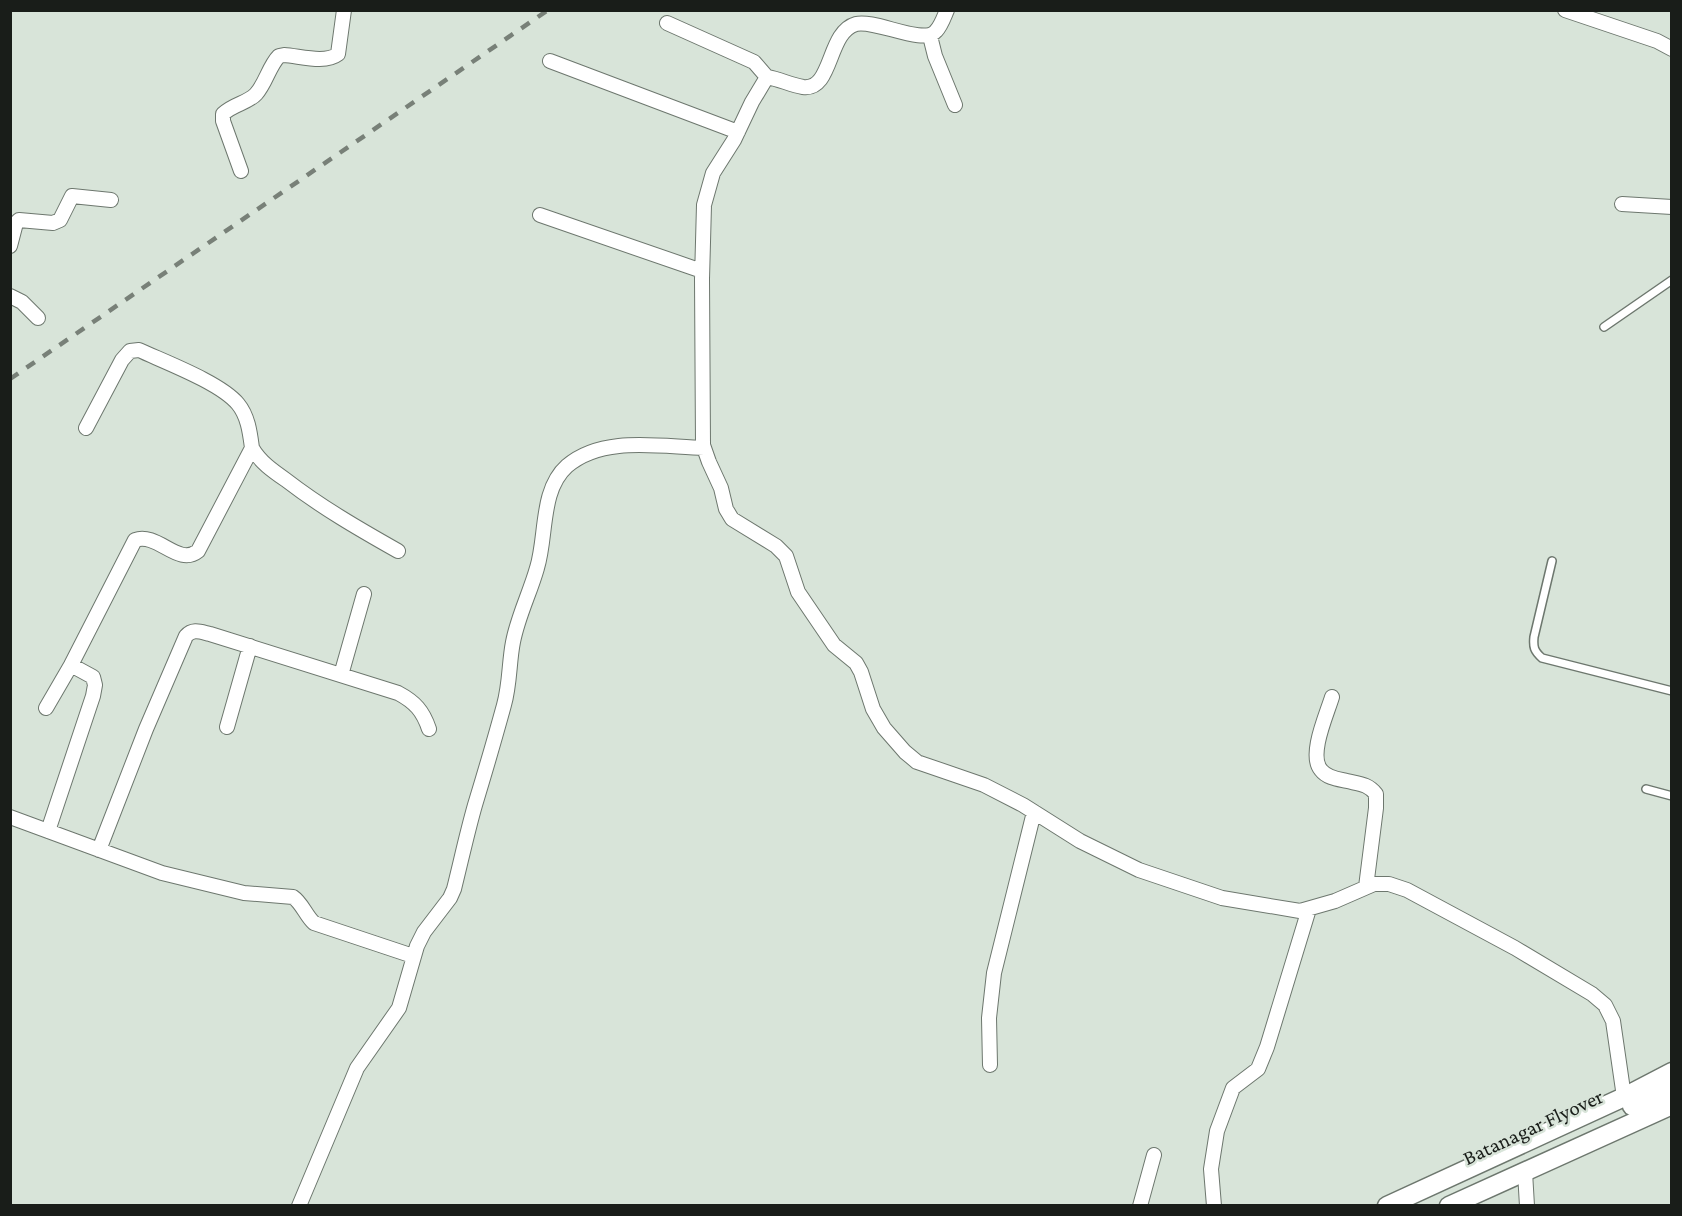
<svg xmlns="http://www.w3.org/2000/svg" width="1682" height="1216" viewBox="0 0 1682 1216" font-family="'Crimson Pro',serif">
<rect width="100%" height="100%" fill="#d8e4d9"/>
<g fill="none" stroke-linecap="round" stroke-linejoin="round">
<g stroke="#6d776e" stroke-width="10">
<path id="lane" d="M1604 327 1672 280
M1552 561 1534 637C1533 647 1534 651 1542 658L1672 691
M1646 789 1672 796"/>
</g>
<g stroke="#6d776e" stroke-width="16">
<path id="street" d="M947 10C944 17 941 26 936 31 924 46 875 19 856 24 827 32 833 91 803 87 791 85 779 79 767 77L752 102 734 140 713 173 704 205 702 279 703 445 709 462 721 488 726 509 732 519 776 546 786 556 798 592 834 645 856 663 861 672 873 709 884 728 905 752 917 762 984 785 1023 805 1080 841 1139 870 1222 898 1300 911 1335 901 1374 884H1389L1407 890 1515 948 1592 994 1605 1005 1613 1021 1624 1097
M1565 10 1657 41 1672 49
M667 23 754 62 767 77
M930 36 935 56 955 105
M550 61 738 132
M241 171 223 121V114C233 104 248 103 256 94 266 83 269 66 279 56L284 55C300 56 325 64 338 54L344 10
M1622 204 1672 207
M540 215 702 271
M10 246 16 223 19 220 53 223 60 220 72 196 111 200
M10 296 22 302 38 318
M252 448C260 462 273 471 286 480 321 507 359 529 398 551
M341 675 364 594
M1332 697C1327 714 1308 755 1321 770 1327 778 1338 779 1347 781 1360 784 1368 784 1376 794V808L1366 887
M46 708 71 665 135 540C158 532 178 567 198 551L252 448C250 433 248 416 238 404 221 383 165 362 139 350L130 351 122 360 86 428
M227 727 250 646
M10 817 162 873 244 893 293 897C302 903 306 916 314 923L413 956
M48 831 93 696 95 685 93 677 71 665
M99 850 146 729 186 636C193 628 201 632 210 634L398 693C415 702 423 711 429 729
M990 1065 989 1018 994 973 1034 812
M1525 1172 1527 1206
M299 1206 357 1068 399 1008 417 946 424 932 450 898 454 889C461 861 467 833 475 805 485 772 495 738 504 705 510 684 509 662 513 642 518 616 530 593 537 568 547 536 540 490 567 466 603 435 661 447 704 448
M1140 1206 1154 1155
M1214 1206 1211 1169 1217 1131 1233 1088 1258 1069 1267 1047 1309 909"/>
</g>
<g stroke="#6d776e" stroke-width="21">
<path id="secondary" d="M1632 1106 1672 1087
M1387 1206 1624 1097 1672 1072
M1449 1206 1672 1105"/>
</g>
<use href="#lane" stroke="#fff" stroke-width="7"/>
<use href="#street" stroke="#fff" stroke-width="14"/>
<use href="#secondary" stroke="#fff" stroke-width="18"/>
<path stroke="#788078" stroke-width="4.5" stroke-dasharray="10 10" stroke-linecap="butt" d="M10 379 548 10"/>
</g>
<g text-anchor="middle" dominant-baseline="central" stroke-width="5" stroke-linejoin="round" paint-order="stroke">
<g font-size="21" fill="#191d19" stroke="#d8e4d9">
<text transform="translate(1533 1127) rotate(-25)">Batanagar Flyover</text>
</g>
</g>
<rect width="1682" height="1216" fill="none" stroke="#191d19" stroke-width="24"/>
</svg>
